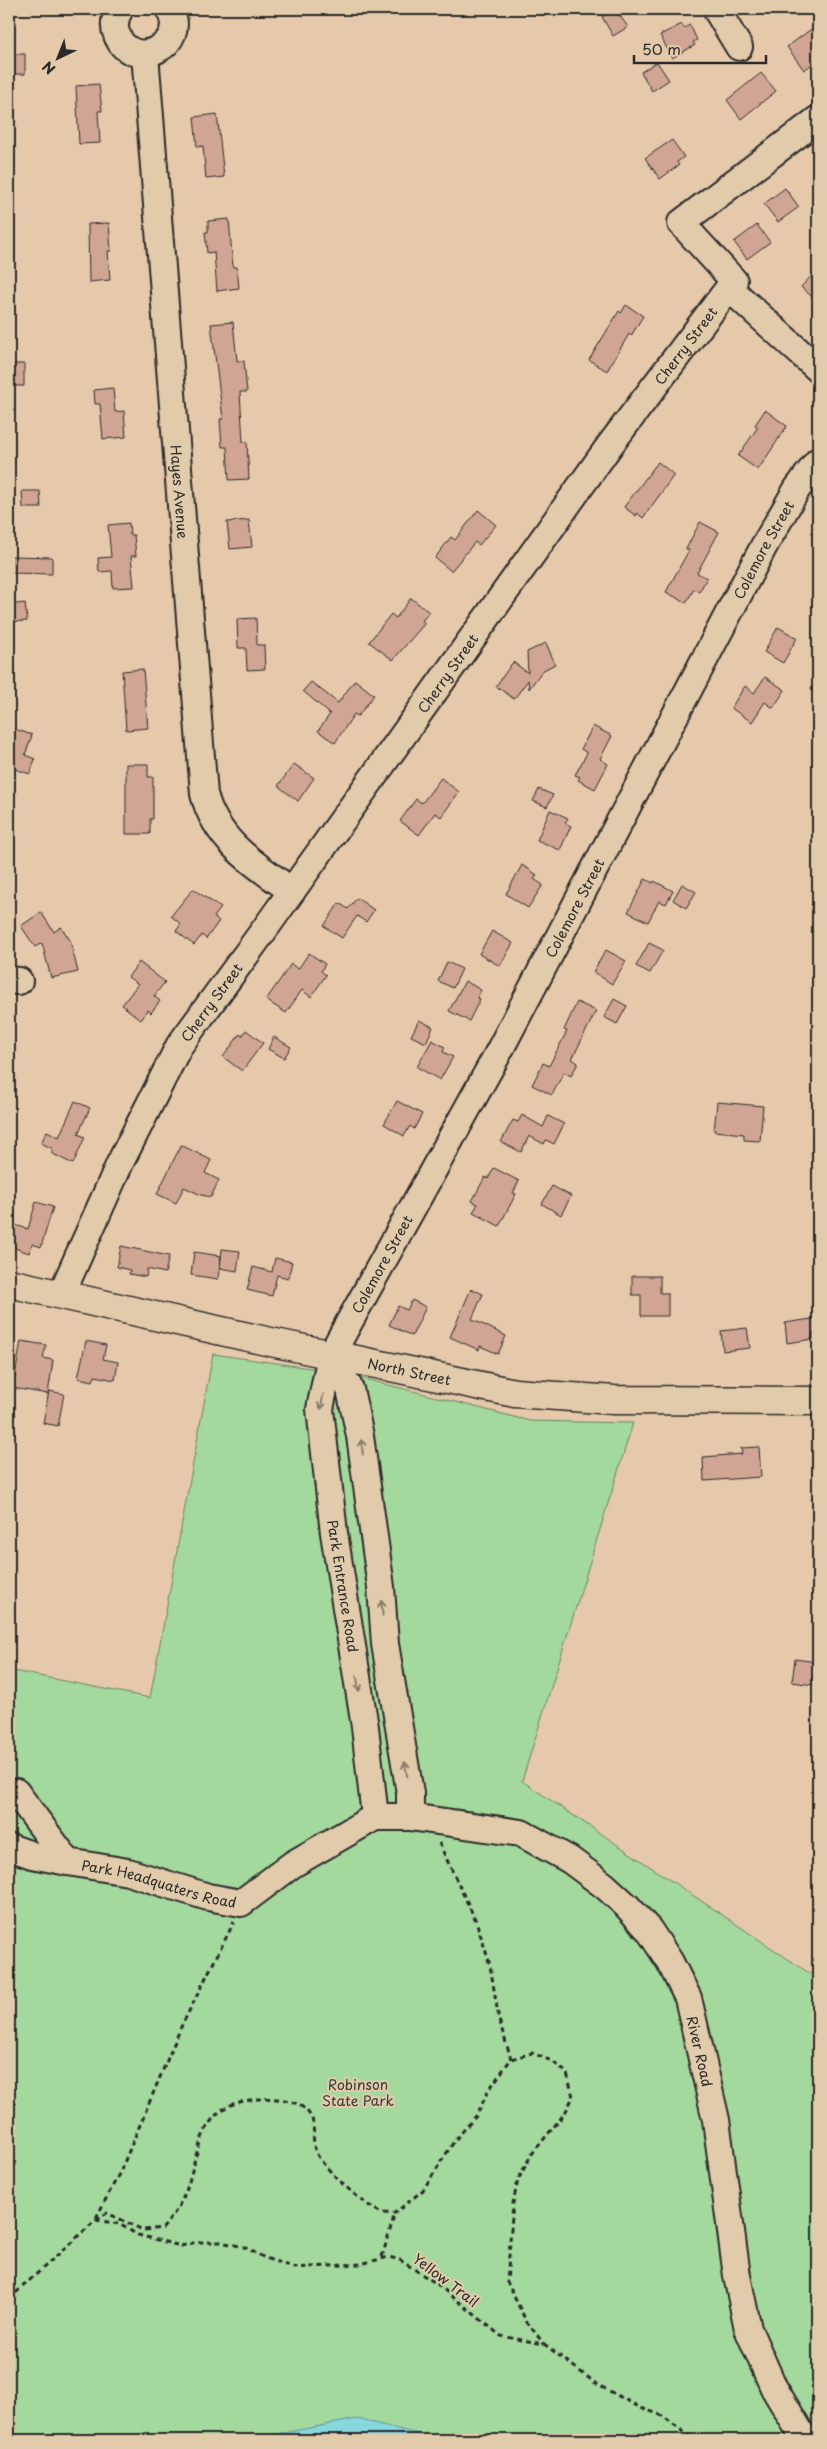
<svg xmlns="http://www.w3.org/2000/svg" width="827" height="2449" viewBox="0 0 827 2449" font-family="'Playpen Sans',sans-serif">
<rect width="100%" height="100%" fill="#e6c9ab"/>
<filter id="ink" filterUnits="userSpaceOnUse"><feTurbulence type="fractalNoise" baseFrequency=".02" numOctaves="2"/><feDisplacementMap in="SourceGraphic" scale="10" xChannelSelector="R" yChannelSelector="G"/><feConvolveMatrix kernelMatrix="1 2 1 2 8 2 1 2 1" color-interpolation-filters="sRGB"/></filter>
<g filter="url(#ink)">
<path fill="#a3d99d" stroke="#678264" d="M213 1354 338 1372 530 1421 633 1423 522 1781 818 1979V2440H9V1670L150 1698Z"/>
<path fill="#86d7de" stroke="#629296" d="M357 2419 443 2440H258L267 2436Z"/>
<path fill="#d1a593" stroke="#2b2b2b" d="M615 9 628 27 613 36 602 17Z
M682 24 684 28 690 25 697 40 693 42 695 45 672 58 660 35Z
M818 24V60L804 70 787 47Z
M9 54H25V74H9Z
M657 62 669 80 652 91 641 72Z
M761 73 776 91 741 119 727 100Z
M99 84 102 111H98L100 143 79 144 76 86Z
M217 114 224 177 206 179 203 146 197 147 194 117Z
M672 140 684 157 677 162 679 165 660 179 645 158Z
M785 188 799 207 778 222 764 204Z
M229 219 233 267H237L239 288 217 291 214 252 207 253 205 232H208V221Z
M109 223 111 251H108L110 280 89 282 88 224Z
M757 225 770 242 747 259 734 242Z
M818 269V302L801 287Z
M626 305 643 316 631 336 629 334 607 371 589 360 619 311 621 313Z
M233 322 237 361H244L247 392H240L243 442H247L249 479 229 480 227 447H222L220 419H223L211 324Z
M9 364H24V386H9Z
M113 388 115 412 124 411 126 437 103 439 100 404H95L94 390Z
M765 410 787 426 758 470 738 456 758 427 755 425Z
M658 462 674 475 643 518 637 513 636 516 624 507Z
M22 491H40L41 508H23Z
M478 510 496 525 479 545 475 542 451 571 435 558 451 537 455 540Z
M249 520 252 547 230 549 227 522Z
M700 522 719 532 697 573 707 578 699 592 694 589 686 603 666 592 689 550 686 549Z
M129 523 130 535H134L136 556H131L134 587 113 588 112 571 99 572 98 558 111 557 108 525Z
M11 556 52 557V574L11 573Z
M411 598 429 612 422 621 425 623 393 660 369 642 391 614 396 618Z
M25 603 27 621 9 622V605Z
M256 618 257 645H264L265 669 247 670 246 648H238L237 619Z
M778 627 797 638 783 663 764 652Z
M546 643 555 664 542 671 529 689 528 680 514 699 496 686 513 662 528 673 527 652Z
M143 669 148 728 126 730 122 671Z
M765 677 785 690 773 708 765 702 752 722 731 708 745 686 754 693Z
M355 680 374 695 358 716 354 714 335 743 318 731 330 714 303 691 311 682 338 703Z
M593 726 612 736 600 759 608 764 595 789 578 780 580 777 575 775 587 753 581 749Z
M9 727 32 735 25 755 35 759 30 774 9 767Z
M126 764H148V777H153V819H150V834H126Z
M294 764 314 778 298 801 278 786Z
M441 778 459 792 441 817 435 813 419 835 400 821 416 799 422 803Z
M539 789 553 795 547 807 533 801Z
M550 810 568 818 565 823 571 826 560 850 537 840Z
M522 865 537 875 534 879 543 885 528 908 506 894Z
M645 879 653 883 654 881 673 891 666 904 659 901 648 922 628 912Z
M682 884 696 892 686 908 673 900Z
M193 889 221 908 214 917 219 921 206 939 202 935 194 945 176 931 181 924 171 916Z
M357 898 374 910 366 922 357 916 342 938 324 926 339 903 348 909Z
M41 912 54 932 61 927 70 940 78 972 51 978 42 943 35 947 21 926Z
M492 931 513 943 500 966 479 954Z
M649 943 663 950 650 973 636 966Z
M606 950 626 961 612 984 593 972Z
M309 953 325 964 321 971 326 975 311 997 302 990 286 1013 266 1000 291 964 298 969Z
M139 962 165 982 154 996 160 1001 151 1013 148 1010 141 1020 122 1005 138 984 128 977Z
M447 962 462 969 453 988 438 981Z
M465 981 481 990 477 998 480 999 469 1021 449 1011Z
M614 999 627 1006 617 1024 604 1017Z
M577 1002 596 1011 572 1059 578 1063 571 1076 564 1072 552 1095 532 1085 543 1063 549 1066 567 1031 564 1030Z
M419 1020 433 1027 426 1043 411 1036Z
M246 1030 263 1043 242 1071 223 1057 240 1034 242 1036Z
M274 1037 291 1047 284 1058 268 1049Z
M432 1040 445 1047 443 1052 453 1057 440 1080 417 1067Z
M75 1101 90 1108 78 1134 85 1137 73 1164 51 1153 53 1149 41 1143 47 1131 59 1137Z
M397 1101 422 1114 414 1129 410 1126 404 1136 384 1124Z
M717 1102 763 1106 760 1141 744 1140V1134L714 1131Z
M522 1115 543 1127 548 1116 564 1124 554 1144 546 1140 544 1144 529 1136 521 1152 501 1142 513 1120 518 1122Z
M181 1145 211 1160 205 1173 219 1180 211 1197 201 1195 184 1187 176 1203 157 1194Z
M494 1168 519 1181 513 1193 516 1194 499 1226 473 1212 478 1204 472 1201 485 1177 488 1179Z
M552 1186 571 1196 561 1215 542 1204Z
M36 1202 53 1207 41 1247 32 1244 29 1253 9 1246V1223L28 1229Z
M121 1246 169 1256 165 1273 147 1269 146 1277 129 1274 130 1270 117 1267Z
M222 1249 240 1251 237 1271 220 1268Z
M194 1252 221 1256 218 1279 191 1275Z
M275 1258 292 1262 288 1278 277 1275 272 1296 247 1290 253 1267 272 1272Z
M632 1276H660V1293H668V1316H641V1295H632Z
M471 1289 483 1294 472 1319 506 1336 498 1354 480 1346 479 1350 450 1337Z
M412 1300 426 1307 412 1336 389 1325 398 1306 407 1310Z
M818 1318V1333H813V1339L787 1343 785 1323Z
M747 1328 750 1348 723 1351 721 1331Z
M21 1341 46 1345 43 1358 53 1360 48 1394 13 1388Z
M86 1341 106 1345 103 1359 118 1362 115 1380 95 1376 93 1381 78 1378Z
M49 1391 64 1394 58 1426 43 1423Z
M759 1447 761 1477 704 1481 703 1457 742 1454 741 1448Z
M795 1659 817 1662 814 1685 792 1682Z"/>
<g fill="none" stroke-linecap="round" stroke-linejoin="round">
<g stroke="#2b2b2b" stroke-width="30">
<g id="minor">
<path d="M120 9C115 17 113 26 117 35 132 74 191 44 169 9"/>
<path d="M716 9 739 47"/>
<path id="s1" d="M145 54 204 794C216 841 255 865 292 891"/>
<path d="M729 288 818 369"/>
<path d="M9 980 19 981"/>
<path id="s2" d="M61 1295 120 1163 179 1046 267 926 610 445 734 281 681 223 818 119"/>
<path d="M331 1355 350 1389 360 1436 381 1587 385 1644 410 1793V1817"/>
<path id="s3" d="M9 1793 16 1792 68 1862 128 1872 208 1897 241 1903 293 1864 375 1817H410L521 1833 570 1860 605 1886 627 1906 649 1930 670 1962 688 1998 716 2120 737 2276 748 2329 774 2388 805 2440"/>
<path id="s4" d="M375 1817 365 1727 334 1533 320 1409 331 1355 496 1057 764 546 797 489 818 461"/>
<path d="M9 1847 32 1855 68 1862"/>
</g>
</g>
<g stroke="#2b2b2b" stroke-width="31">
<g id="major">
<path id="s5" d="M9 1283 266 1341 515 1393 614 1400 818 1401"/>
</g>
</g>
<path stroke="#2b2b2b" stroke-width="3" stroke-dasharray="5 4" stroke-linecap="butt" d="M439 1843 476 1921 490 1965 499 2020 511 2059
M96 2218 121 2170 181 2027 234 1922
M96 2220 107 2213 143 2230 163 2228C174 2215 183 2201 188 2185 197 2156 201 2114 236 2103 257 2097 301 2093 312 2119 315 2128 312 2140 315 2150 319 2165 365 2206 380 2212 384 2214 391 2213 395 2213L423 2190 455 2140 477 2115 488 2091 511 2059 532 2053 552 2061 567 2073 573 2097 565 2113 531 2155 518 2180 513 2203 507 2282 526 2321 544 2344
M382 2257 395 2213
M9 2299 96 2220 119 2224 138 2235 181 2246 197 2242H221L244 2247 265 2258 295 2268 360 2264 389 2257 400 2260 437 2284 501 2336 544 2344 598 2385 641 2408 661 2415 695 2440"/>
<use href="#minor" stroke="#e2cbab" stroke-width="26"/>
<use href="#major" stroke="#e2cbab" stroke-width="28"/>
</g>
<defs><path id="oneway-shaft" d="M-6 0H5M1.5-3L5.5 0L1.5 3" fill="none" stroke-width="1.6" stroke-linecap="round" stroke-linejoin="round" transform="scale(1.25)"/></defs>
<g stroke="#867b6b">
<use href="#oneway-shaft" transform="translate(322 1402) rotate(99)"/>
<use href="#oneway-shaft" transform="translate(362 1447) rotate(-97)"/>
<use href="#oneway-shaft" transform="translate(382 1608) rotate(-94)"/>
<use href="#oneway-shaft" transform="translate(358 1684) rotate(81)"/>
<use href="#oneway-shaft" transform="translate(406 1769) rotate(-100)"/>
</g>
</g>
<g text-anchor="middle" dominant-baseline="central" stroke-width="4" stroke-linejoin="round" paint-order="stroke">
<g font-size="14" fill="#2b2b2b" stroke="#e2cbab">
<text stroke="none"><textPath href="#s2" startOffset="1140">Cherry Street</textPath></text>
<text stroke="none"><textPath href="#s1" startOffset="439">Hayes Avenue</textPath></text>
<text stroke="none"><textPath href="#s4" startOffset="1381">Colemore Street</textPath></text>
<text stroke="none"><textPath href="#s2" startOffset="735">Cherry Street</textPath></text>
<text stroke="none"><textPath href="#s4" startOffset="976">Colemore Street</textPath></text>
<text stroke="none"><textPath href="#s2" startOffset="330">Cherry Street</textPath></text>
<text stroke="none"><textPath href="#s4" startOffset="571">Colemore Street</textPath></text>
<text stroke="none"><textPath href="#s5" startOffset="410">North Street</textPath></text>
<text transform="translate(343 1586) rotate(81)">Park Entrance Road</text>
<text stroke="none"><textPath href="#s3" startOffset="188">Park Headquaters Road</textPath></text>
<text stroke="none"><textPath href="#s3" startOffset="874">River Road</textPath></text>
<text transform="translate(446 2280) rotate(37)">Yellow Trail</text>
</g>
<g font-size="14" fill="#373c36" stroke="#e2cbab">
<text x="358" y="2084">Robinson<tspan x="358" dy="16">State Park</tspan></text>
</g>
</g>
<rect width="827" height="2449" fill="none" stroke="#e2cbab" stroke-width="30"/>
<rect x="15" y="15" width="797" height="2419" fill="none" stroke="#2b2b2b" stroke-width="2" filter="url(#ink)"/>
<g transform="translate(58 58) rotate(223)" stroke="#e2cbab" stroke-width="4" paint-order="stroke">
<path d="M0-4L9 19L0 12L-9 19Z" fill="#2b2b2b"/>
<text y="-8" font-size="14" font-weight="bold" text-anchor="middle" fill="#2b2b2b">N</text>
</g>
<path d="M634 55v8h132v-8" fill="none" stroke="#2b2b2b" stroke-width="2.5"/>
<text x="642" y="55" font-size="15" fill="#2b2b2b" stroke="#e2cbab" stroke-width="4" paint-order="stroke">50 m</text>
</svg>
